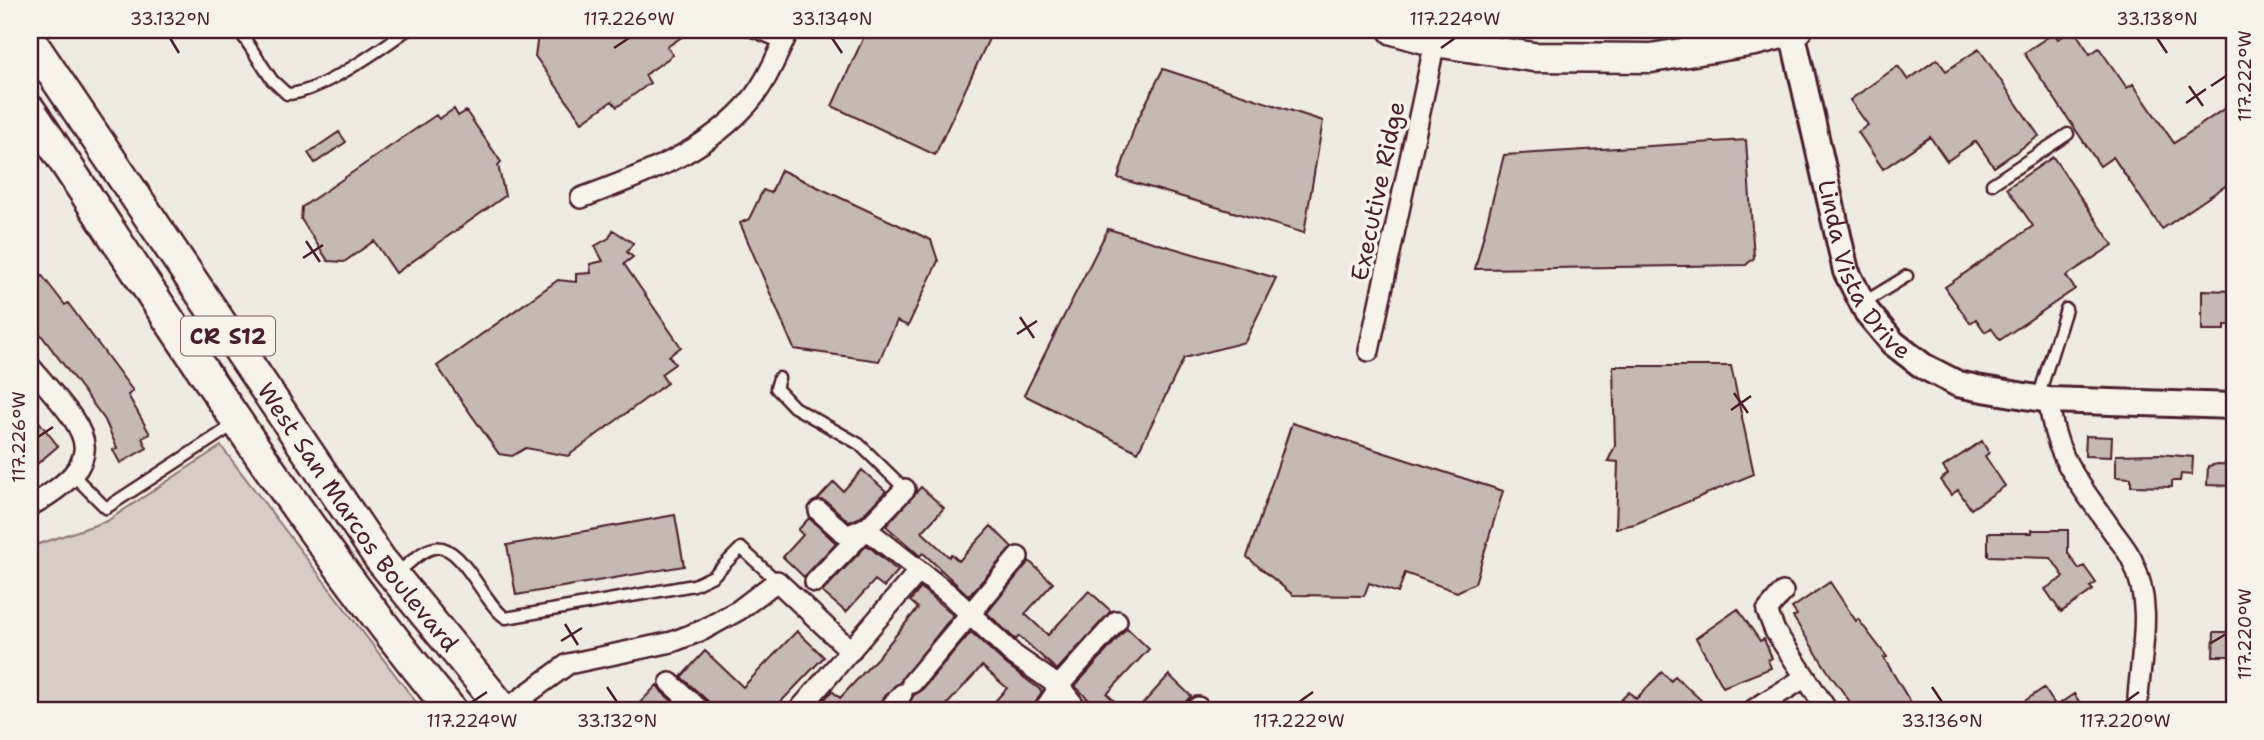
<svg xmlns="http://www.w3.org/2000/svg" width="2264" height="740" viewBox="0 0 2264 740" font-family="'Shantell Sans',sans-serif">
<rect width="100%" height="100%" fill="#f0ebe0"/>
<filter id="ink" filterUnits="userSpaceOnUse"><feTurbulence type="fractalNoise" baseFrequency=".0143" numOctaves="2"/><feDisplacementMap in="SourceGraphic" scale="14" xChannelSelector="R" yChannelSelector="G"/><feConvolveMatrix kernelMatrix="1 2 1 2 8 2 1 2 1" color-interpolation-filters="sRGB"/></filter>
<g filter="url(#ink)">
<path fill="#d8cdc6" stroke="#917678" stroke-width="2" d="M221 446 422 710H30V547L107 521Z"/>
<path fill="#c6b8b3" stroke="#4a1f2b" stroke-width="2" d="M546 30H692L667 47 673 55 645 75 650 83 617 107 612 101 582 122 535 56 538 35Z
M867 30H993L935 155 832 106Z
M2074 30 2090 54 2099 48 2127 88 2133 84 2174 143 2234 102V180L2162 229 2113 157 2100 166 2024 53 2054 33 2058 39Z
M1979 49 2039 136 1994 167 1976 141 1947 161 1930 137 1883 169 1858 132 1868 125 1850 100 1898 66 1908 80 1937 59 1946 71Z
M1163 69 1323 121 1304 233 1118 178 1135 125Z
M454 109 458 116 466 111 501 162 498 165 505 196 396 273 374 241 344 262 328 261 301 219 302 207 436 115 439 119Z
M339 132 346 142 315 163 308 153Z
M1746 140 1754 258 1746 265 1475 269 1504 155Z
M2053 157 2113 245 2066 276 2075 289 2000 340 1991 328 1985 332 1976 319 1970 323 1945 287 2033 226 2007 188Z
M781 170 931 240 938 261 908 326 897 321 879 361 794 349 740 223 749 219 763 190 771 193Z
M1108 229 1276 278 1245 342 1184 358 1138 452 1024 395Z
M613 230 633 243 627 252 633 257 624 264 681 347 669 356 675 364 661 374 667 383 568 456 526 448 512 456 499 454 437 366 558 280 576 282V274L591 273 590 264 603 261 595 246 609 238Z
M30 260 65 305 68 303 133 391 128 395 150 434 142 438 147 448 120 463 113 450 117 448 105 420 36 328 39 325 30 313Z
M2202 290 2234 291V325H2225V330H2202Z
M1613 366H1731L1754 474 1635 524 1616 528 1618 462 1608 461 1615 446Z
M30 410 58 446 30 470Z
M1292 423 1503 491 1475 583 1457 592 1405 573 1398 593 1369 583 1364 596 1293 595 1247 557Z
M2086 436 2112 437 2111 457 2085 456Z
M1982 441 1989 453 1985 456 2005 486 1971 509 1958 490 1951 495 1940 480 1948 474 1943 467Z
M2159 454 2193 457 2192 475 2181 474 2180 481H2172V487L2131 486V478L2116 477V455Z
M2218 464 2234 465V486L2207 485 2208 466Z
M862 470 886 491 861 517 849 522 827 502 818 499 834 482 843 491Z
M921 487 944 508 922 532 949 557 951 554 959 561 991 526 1012 547 969 596 923 553 920 556 886 526Z
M675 515 684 566 516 595 507 545Z
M809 518 836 543 804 577 783 557 803 535 798 530Z
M2032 530H2068V553L2079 569 2084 566 2096 583 2090 587 2093 590 2061 612 2045 589 2064 577 2051 558 1988 556V533H2032Z
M867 545 898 571 884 587 875 580 846 612 822 592Z
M1029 561 1053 583 1025 614 1048 635 1089 591 1111 611 1057 670 1019 636 1016 640 987 613Z
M1830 582 1856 621 1858 619 1887 657 1884 658 1915 710H1856L1829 673 1793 617 1797 615 1792 608Z
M921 588 953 615 900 682 879 702 876 710H815L832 691 840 698 878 657 918 608 910 601Z
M1738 609 1760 641 1764 639 1772 658 1768 660 1771 668 1723 687 1696 638Z
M1127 628 1149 649 1107 694 1124 710H1099L1075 686Z
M797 631 824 657 773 710H712L708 701 681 677 705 651 743 687Z
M971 632 1006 664 1042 691 1032 710H987L1007 688 982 666 942 710H904L914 695 921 691Z
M2214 632H2234V656H2213Z
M1662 672 1671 681 1675 676 1703 702 1695 710H1611L1629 692 1636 699Z
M1169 675 1191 696 1178 710H1137Z
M657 685 662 692 682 710H633Z
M2044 688 2056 706 2074 694 2085 710H2011Z"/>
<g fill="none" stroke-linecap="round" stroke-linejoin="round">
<g stroke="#4a1f2b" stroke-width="15">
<path id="service" d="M239 30 272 80 287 94C318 94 381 49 407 30
M750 30 783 43
M1992 184 2068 134
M1863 303 1907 276
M779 378 776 388 794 407 859 444 905 489
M2038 398 2066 309
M74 476 106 508 235 424
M397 573C408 565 420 551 434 548 461 541 484 605 506 618L694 585 713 576 741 548 777 581"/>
</g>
<g stroke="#4a1f2b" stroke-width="24">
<path id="minor" d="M581 198C640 176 700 155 744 108 765 87 776 57 789 30
M1369 351 1435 42
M30 366C81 428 121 455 30 506
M2049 400C2054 458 2080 483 2111 529 2118 539 2127 549 2132 560 2154 606 2141 650 2138 698
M819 511 847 536 865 528 950 595 1014 655 1060 687 1078 710
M815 582 905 489
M1783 592 1767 611 1775 631 1827 710
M670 683 700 710
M912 683 1018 557
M505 710 568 664 672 642 703 630 739 610 777 581 851 651
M799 710 918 572
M888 710 902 694
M1044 710 1064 680 1117 621
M1195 710 1198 707
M1753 710 1804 678"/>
</g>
<g stroke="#4a1f2b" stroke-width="30">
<g id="tertiary">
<path id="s1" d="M1792 31 1846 271 1867 312 1893 343 1923 366 1958 384 1977 388 2049 400 2234 406"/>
</g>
</g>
<g stroke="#4a1f2b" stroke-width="33">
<path id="secondary" d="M1393 30 1435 42 1533 57 1651 58 1755 41 1797 30"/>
</g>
<g stroke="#4a1f2b" stroke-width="35">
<g id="primary">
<path id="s2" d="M30 40 380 559 504 710"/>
<path d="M30 110C166 313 295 522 451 710"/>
</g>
</g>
<use href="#service" stroke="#f7f3e8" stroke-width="10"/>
<use href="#minor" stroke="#f7f3e8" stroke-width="19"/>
<use href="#tertiary" stroke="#f7f3e8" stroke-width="24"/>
<use href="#secondary" stroke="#f7f3e8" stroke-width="28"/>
<use href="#primary" stroke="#f7f3e8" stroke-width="30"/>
</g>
</g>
<path fill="none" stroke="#4a1f2b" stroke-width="2.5" d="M170 38 179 53M832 38 842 53M2157 38 2167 53M614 48 629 38M1441 48 1455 38M2189 86 2203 106M2211 86 2226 76M2186 103 2206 89M306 241 320 262M303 258 323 245M1020 317 1034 338M1017 334 1037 321M1734 393 1748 413M1731 410 1751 396M38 437 53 427M565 624 578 645M561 641 582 628M2211 643 2226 634M607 687 617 702M1932 687 1942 702M472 702 487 692M1299 702 1313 692M2125 702 2139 692"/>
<g text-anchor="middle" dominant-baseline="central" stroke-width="7" stroke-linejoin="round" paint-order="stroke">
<rect fill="#f7f3e8" stroke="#7e5f64" stroke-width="2" x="181" y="316.5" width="94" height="39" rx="5"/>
<g font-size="23" font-weight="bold" fill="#4a1f2b">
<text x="228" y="336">CR S12</text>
</g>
<g font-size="24" fill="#4a1f2b" stroke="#f7f3e8">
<text transform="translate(1378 191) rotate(-78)">Executive Ridge</text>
<text stroke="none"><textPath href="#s1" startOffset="252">Linda Vista Drive</textPath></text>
<text stroke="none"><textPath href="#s2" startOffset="579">West San Marcos Boulevard</textPath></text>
</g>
</g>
<rect width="2264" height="740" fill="none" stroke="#f7f3e8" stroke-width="77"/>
<rect x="38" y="38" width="2188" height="664" fill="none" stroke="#4a1f2b" stroke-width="2.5"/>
<g font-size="18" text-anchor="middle" fill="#4a1f2b">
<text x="170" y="25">33.132°N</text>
<text x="629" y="25">117.226°W</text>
<text x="832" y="25">33.134°N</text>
<text x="1455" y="25">117.224°W</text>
<text x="2157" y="25">33.138°N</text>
<text transform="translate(2245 76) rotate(-90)" y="6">117.222°W</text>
<text transform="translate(19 437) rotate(-90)" y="6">117.226°W</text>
<text transform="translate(2245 634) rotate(-90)" y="6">117.220°W</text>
<text x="472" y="727">117.224°W</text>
<text x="617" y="727">33.132°N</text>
<text x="1299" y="727">117.222°W</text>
<text x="1942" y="727">33.136°N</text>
<text x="2125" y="727">117.220°W</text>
</g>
</svg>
